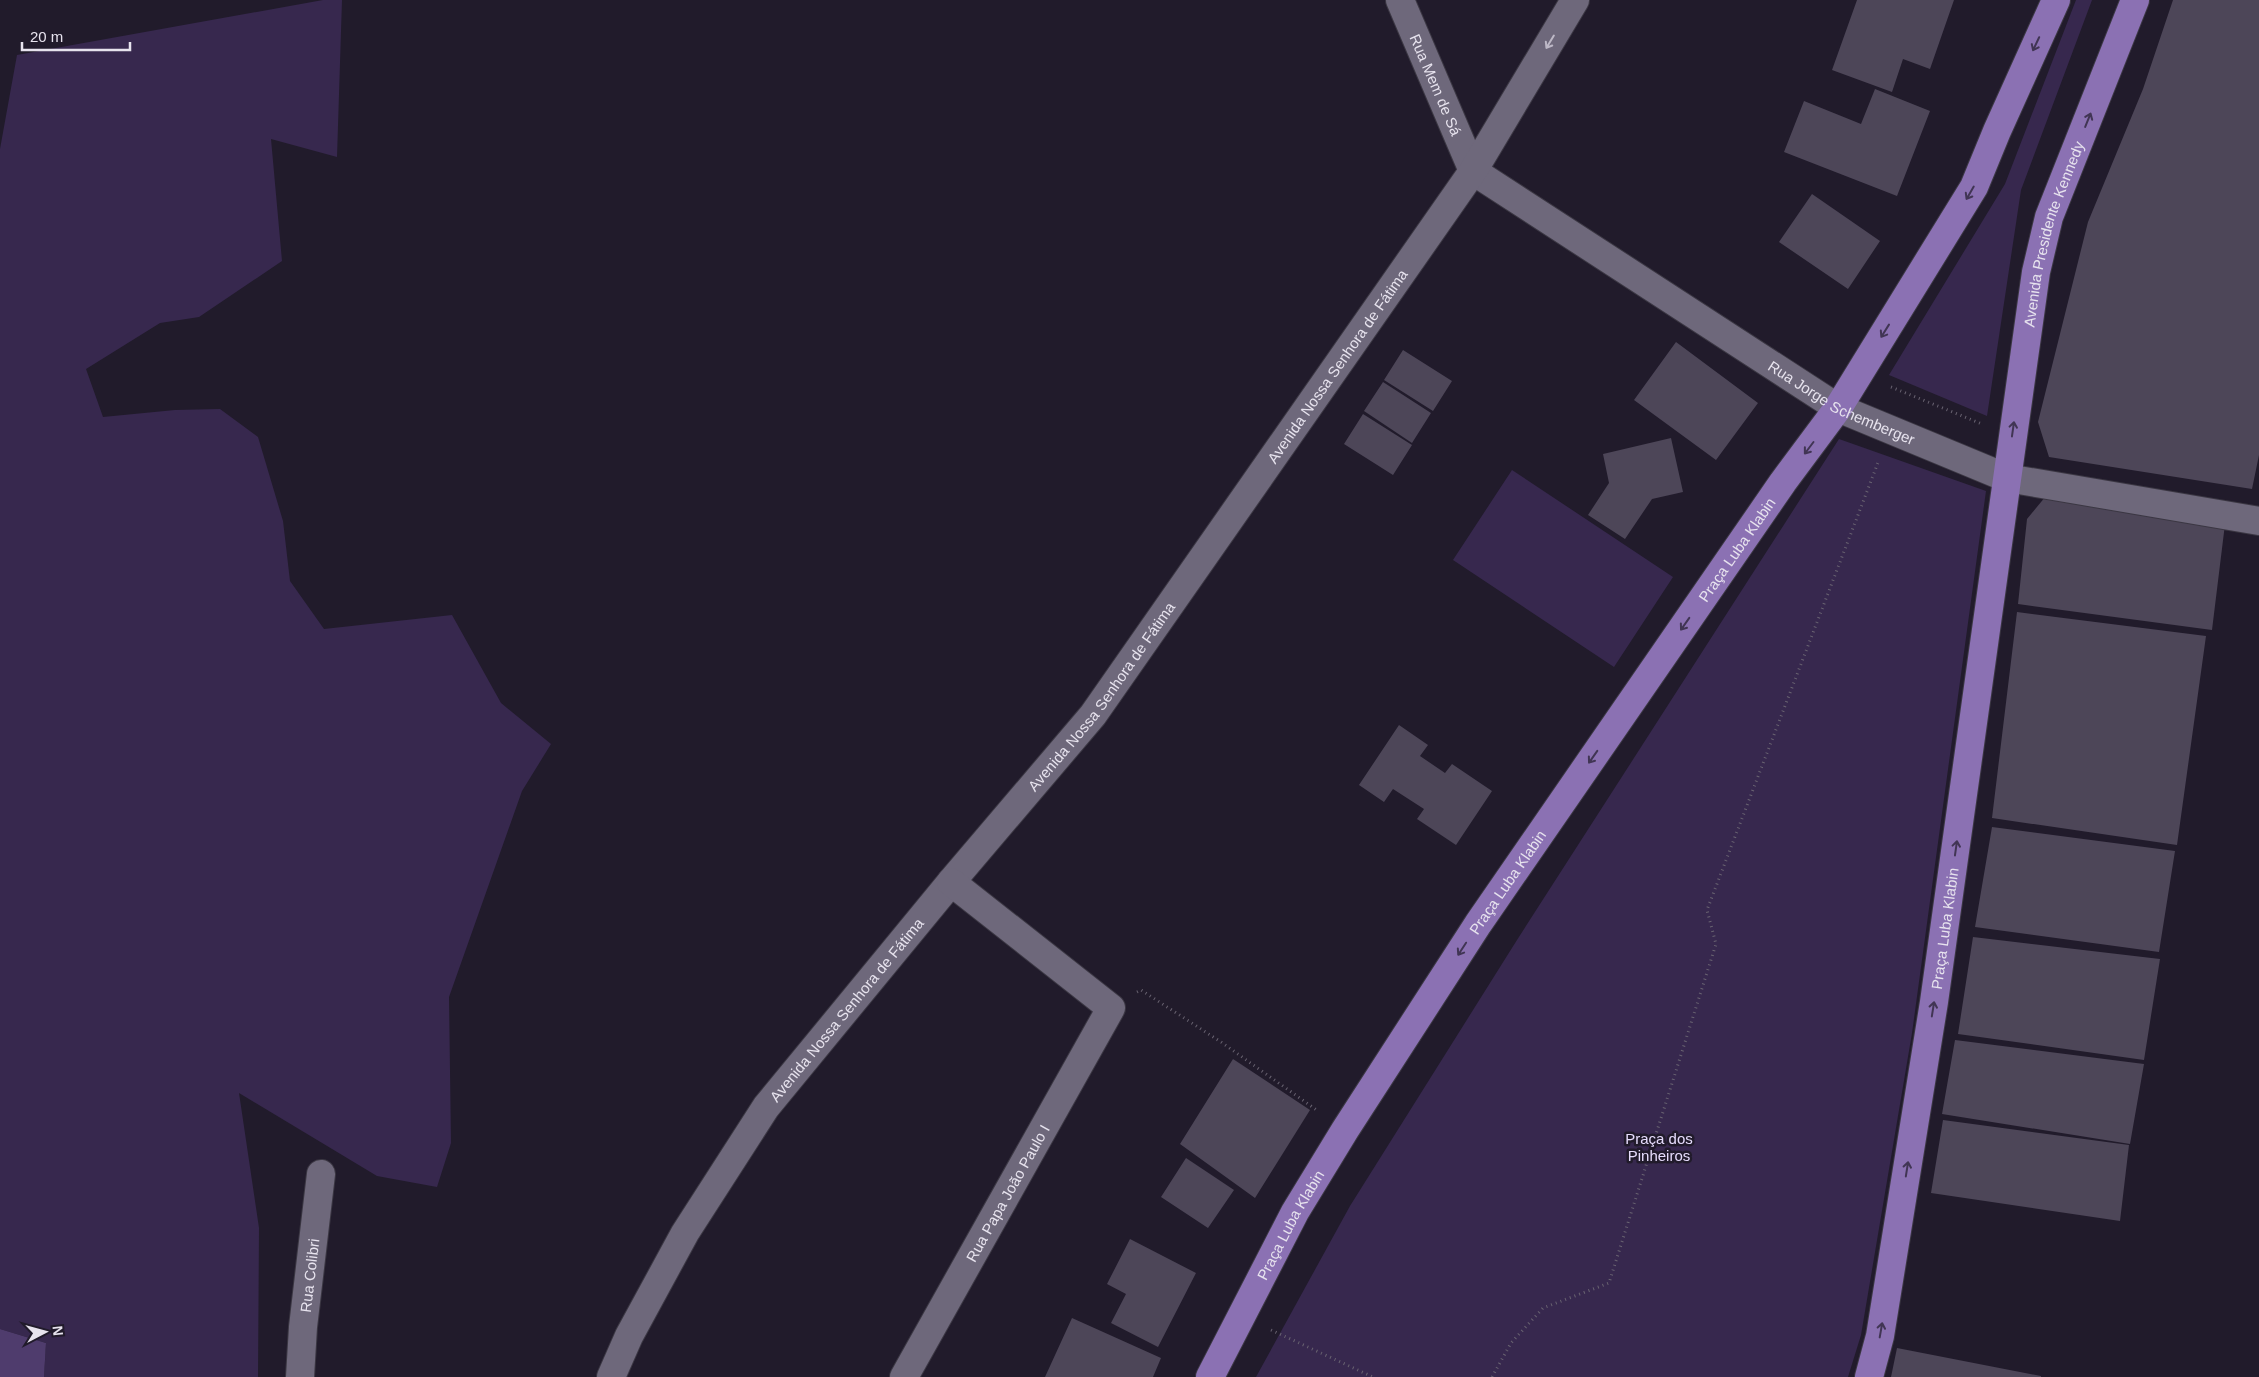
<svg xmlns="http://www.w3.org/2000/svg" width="2259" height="1377" viewBox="0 0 2259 1377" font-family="Arial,sans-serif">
<rect width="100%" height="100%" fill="#211b2b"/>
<path fill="#37284e" d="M323 0H342L337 157 271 139 282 261 199 317 160 323 86 369 103 417 175 410 220 409 258 437 283 521 290 581 324 629 452 615 501 703 551 744 522 791 449 997 451 1143 437 1187 377 1176 239 1093 259 1228 258 1377H44L46 1343 0 1329V149L17 55Z
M2076 0H2092L2021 190 1987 416 1889 375 2005 184Z
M1839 439 1986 491 1912 1033 1861 1335 1848 1377H1256L1350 1206 1517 940Z
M1512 470 1673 577 1614 667 1453 560Z"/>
<path fill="#4f3c6d" d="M0 1329 46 1343 44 1377H0Z"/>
<path fill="#4d4658" d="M1857 0H1954L1930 69 1903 59 1892 92 1832 70Z
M2173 0H2259V455L2252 489 2049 457 2038 422 2088 222 2143 89Z
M1875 89 1930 111 1897 196 1784 152 1804 101 1861 124Z
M1812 194 1880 241 1848 289 1779 242Z
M1676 342 1758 403 1716 460 1634 400Z
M1403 350 1452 381 1433 411 1384 380Z
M1383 382 1431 413 1412 443 1364 411Z
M1363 414 1412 445 1393 475 1344 444Z
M1671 438 1683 492 1652 499 1625 539 1588 515 1609 483 1603 454Z
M2046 496 2225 524 2212 630 2018 604 2027 519Z
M2017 612 2206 636 2177 845 1992 818Z
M1399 725 1428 745 1420 756 1445 773 1452 764 1492 791 1456 845 1417 819 1424 809 1393 789 1384 802 1359 785Z
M1992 827 2175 851 2159 952 1975 927Z
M1973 937 2160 959 2144 1060 1958 1034Z
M1955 1040 2144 1064 2130 1144 1942 1114Z
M1233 1059 1310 1110 1255 1198 1180 1144Z
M1943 1120 2129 1145 2120 1221 1931 1193Z
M1186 1158 1234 1190 1208 1228 1161 1197Z
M1130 1239 1196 1273 1158 1347 1111 1323 1126 1294 1107 1284Z
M1072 1318 1161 1358 1153 1377H1045Z
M1897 1348 2041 1376V1377H1891Z"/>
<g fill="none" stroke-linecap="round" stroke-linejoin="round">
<g stroke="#3b3743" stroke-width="30">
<g id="minor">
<path id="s1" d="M1400 0 1473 171"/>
<path id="s2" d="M1473 171 1838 408 2007 478 2259 521"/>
<path id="s3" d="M300 1377 303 1327 321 1174"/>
<path id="s4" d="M611 1377 629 1336 685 1233 766 1107 951 882 1093 715 1473 171 1575 0"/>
<path id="s5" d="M904 1377 1111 1008 951 882"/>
</g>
</g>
<g stroke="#3b3743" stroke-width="30">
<g id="major">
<path id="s6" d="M1210 1377 1295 1212 1345 1130 1478 924 1783 482 1838 408 1974 187 1997 131 2056 0"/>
<path id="s7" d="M1869 1377 1880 1336 1934 1002 2036 272 2049 217 2135 0"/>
</g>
</g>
<path stroke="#696371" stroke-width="3" stroke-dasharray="1 4" stroke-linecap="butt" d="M1891 387 1982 424
M1137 992 1141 990 1221 1042 1318 1111
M1271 1330 1373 1377
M1492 1377 1511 1343 1543 1308 1609 1283 1716 944 1707 910 1879 460"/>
<use href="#minor" stroke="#6e687b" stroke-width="28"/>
<use href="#major" stroke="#8b71b3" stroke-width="28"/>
</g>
<defs><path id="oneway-shaft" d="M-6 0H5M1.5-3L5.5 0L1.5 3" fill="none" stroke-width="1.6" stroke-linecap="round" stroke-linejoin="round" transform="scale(1.25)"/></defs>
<use stroke="#bdb8c6" href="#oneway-shaft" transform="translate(1550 42) rotate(121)"/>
<g stroke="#413554">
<use href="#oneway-shaft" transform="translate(2036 44) rotate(115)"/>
<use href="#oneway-shaft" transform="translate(2088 120) rotate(-68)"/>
<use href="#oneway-shaft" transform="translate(1970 193) rotate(120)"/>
<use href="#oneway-shaft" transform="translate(1885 331) rotate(122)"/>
<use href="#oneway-shaft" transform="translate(2013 429) rotate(-82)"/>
<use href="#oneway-shaft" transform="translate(1809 448) rotate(127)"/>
<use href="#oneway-shaft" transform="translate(1685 624) rotate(125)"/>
<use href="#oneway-shaft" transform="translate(1593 757) rotate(125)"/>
<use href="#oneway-shaft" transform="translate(1956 848) rotate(-82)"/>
<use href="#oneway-shaft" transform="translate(1462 949) rotate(123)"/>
<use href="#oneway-shaft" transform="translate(1933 1009) rotate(-81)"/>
<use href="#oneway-shaft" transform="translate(1907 1169) rotate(-81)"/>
<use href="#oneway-shaft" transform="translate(1881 1330) rotate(-80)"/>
</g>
<g text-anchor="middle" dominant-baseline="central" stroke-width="5" stroke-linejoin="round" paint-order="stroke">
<g font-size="15" fill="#e7e3ee" stroke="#211b2b">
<text stroke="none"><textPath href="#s1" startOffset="92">Rua Mem de Sá</textPath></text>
<text stroke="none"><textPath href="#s7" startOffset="1159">Avenida Presidente Kennedy</textPath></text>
<text stroke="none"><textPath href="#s4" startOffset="1248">Avenida Nossa Senhora de Fátima</textPath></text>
<text stroke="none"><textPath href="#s2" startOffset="436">Rua Jorge Schemberger</textPath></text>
<text stroke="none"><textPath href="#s6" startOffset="982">Praça Luba Klabin</textPath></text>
<text stroke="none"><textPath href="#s4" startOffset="842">Avenida Nossa Senhora de Fátima</textPath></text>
<text stroke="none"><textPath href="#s6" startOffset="578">Praça Luba Klabin</textPath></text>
<text stroke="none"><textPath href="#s7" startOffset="455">Praça Luba Klabin</textPath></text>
<text stroke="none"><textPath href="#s4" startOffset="438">Avenida Nossa Senhora de Fátima</textPath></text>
<text stroke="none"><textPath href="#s5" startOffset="211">Rua Papa João Paulo I</textPath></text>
<text stroke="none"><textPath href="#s6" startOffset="172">Praça Luba Klabin</textPath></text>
<text stroke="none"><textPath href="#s3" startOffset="102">Rua Colibri</textPath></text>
</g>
<g font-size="15" fill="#e6dcfc" stroke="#211b2b">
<text x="1659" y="1138">Praça dos<tspan x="1659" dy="17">Pinheiros</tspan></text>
</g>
</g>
<g transform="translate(45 1332) rotate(84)" stroke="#211b2b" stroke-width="4" paint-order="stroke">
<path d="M0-4L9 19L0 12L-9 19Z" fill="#e7e3ee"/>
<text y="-8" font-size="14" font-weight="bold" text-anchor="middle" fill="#e7e3ee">N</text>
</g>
<path d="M22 42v8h108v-8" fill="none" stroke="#e7e3ee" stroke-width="2.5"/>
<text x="30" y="42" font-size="15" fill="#e7e3ee" stroke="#211b2b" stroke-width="4" paint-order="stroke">20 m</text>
</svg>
